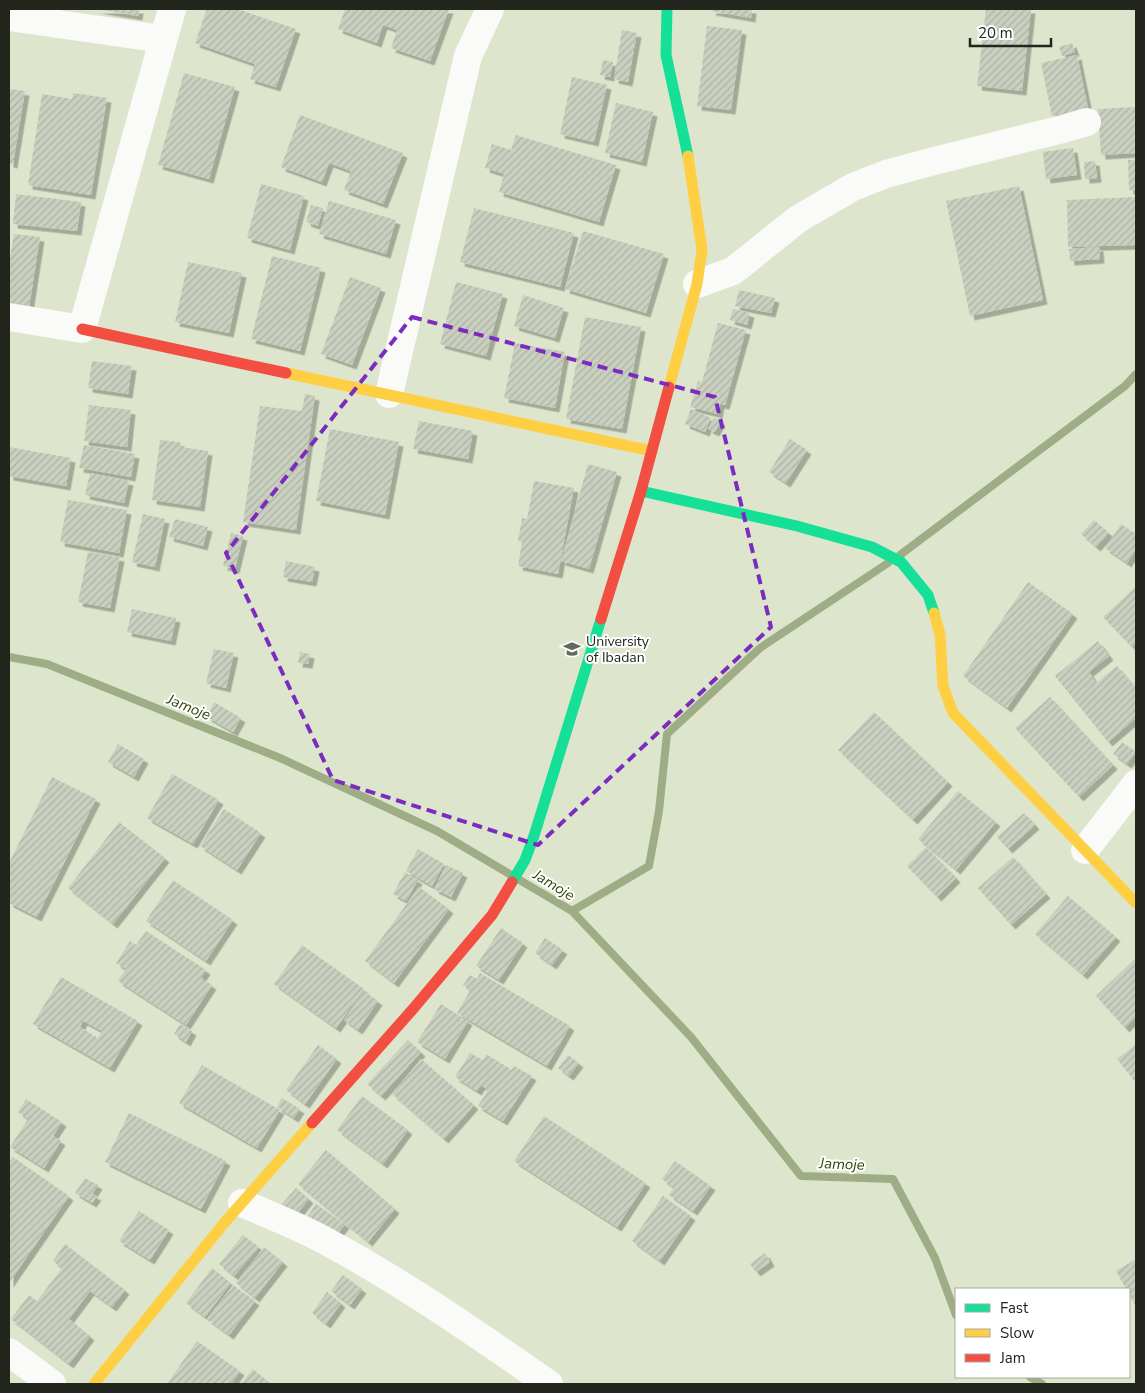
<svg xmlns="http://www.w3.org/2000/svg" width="1145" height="1393" viewBox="0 0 1145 1393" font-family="'Nunito Sans',sans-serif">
<defs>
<pattern id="building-hatch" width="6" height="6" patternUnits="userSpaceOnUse" patternTransform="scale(1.25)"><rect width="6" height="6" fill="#cad0bf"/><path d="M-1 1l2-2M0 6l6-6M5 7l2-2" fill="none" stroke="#adb2a4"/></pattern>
<filter id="shadow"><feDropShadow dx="4.5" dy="4.5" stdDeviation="0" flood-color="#0004"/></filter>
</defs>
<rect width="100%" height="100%" fill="#e1e6d8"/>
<path fill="#dde6cd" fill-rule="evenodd" d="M9 9H1136V1384H9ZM956 1289H1129V1377H956Z"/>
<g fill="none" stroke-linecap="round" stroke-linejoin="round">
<path stroke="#9ead85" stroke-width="8" d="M900 555 1125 386 1136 374
M9 657 47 664 280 758 437 831 572 911 691 1037 801 1176 893 1179 935 1258 956 1315
M572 911 649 866 659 811 667 734 760 648 888 563
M1030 1377 1042 1384"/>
</g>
<path fill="url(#building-hatch)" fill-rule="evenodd" filter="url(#shadow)" d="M96 9H139L138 16Z
M207 9H237L296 29 276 87 250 79 255 64 195 43Z
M345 9H449L430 61 391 48 397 30 383 25 377 43 338 29Z
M712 9H752L751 18 711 11Z
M986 9H1031L1022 91 977 86Z
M707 26 742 30 731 110 697 106Z
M622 30 637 33 628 82 614 79Z
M1072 43 1075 52 1062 56 1059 47Z
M1077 55 1088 108 1052 116 1041 63Z
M603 60 613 62 610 77 600 75Z
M184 73 235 87 209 179 158 165Z
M572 77 607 85 594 142 560 134Z
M9 89 25 91 13 164 9 163Z
M73 93 107 98 91 195 28 185 42 94 72 99Z
M616 103 653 112 642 162 605 153Z
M1136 107V153L1101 155 1098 109Z
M300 115 403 153 383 204 344 190 351 171 329 163 322 182 281 167Z
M516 135 616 165 599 222 499 192 504 174 485 168 492 144 511 150Z
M1073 148 1077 175 1046 179 1043 152Z
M1128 160H1136V190H1129Z
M1095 161 1097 178 1085 179 1084 162Z
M261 184 304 196 290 250 247 238Z
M1019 186 1043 300 970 316 946 201Z
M16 194 81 202 77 231 13 224Z
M1136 197V245L1068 247 1067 200Z
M329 201 396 220 386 254 319 234Z
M311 205 323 208 318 226 306 222Z
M474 208 574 233 560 287 460 262Z
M583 231 664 254 646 313 565 289Z
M14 234 40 237 28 314 9 311V264Z
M1099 247 1100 259 1070 261 1069 249Z
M272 256 321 268 300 351 251 339Z
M188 262 242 273 229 333 175 322Z
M350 277 381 288 352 365 321 354Z
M456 282 503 294 486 356 440 344Z
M739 290 775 298 771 313 735 306Z
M523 295 564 308 555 338 514 326Z
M733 309 750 313 747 325 730 320Z
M585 317 641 327 622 429 566 419Z
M718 323 746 330 725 405 720 404 718 414 690 407 698 381 702 382Z
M515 343 565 352 555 408 504 398Z
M92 361 132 366 128 394 88 388Z
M305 394 315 396 296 530 243 522 260 406 302 411Z
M89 405 131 410 127 447 84 441Z
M691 409 711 418 705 432 685 424Z
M714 418 721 421 715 432 708 429Z
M419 421 473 431 468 459 413 449Z
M330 429 399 442 385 515 316 501Z
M790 439 807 450 786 483 769 472Z
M160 440 180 442V447L208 451 200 507 152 500Z
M84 445 135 454 131 477 79 468Z
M9 447 71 458 66 486 9 476Z
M588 464 617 472 589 569 561 561Z
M90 473 129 481 124 503 85 495Z
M534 481 574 488 558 574 518 566 522 542 518 541 522 518 527 519Z
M68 500 127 510 119 553 60 542Z
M143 514 165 519 155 567 132 562Z
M175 519 208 527 203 546 169 537Z
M1094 520 1109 533 1096 547 1081 534Z
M1121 524 1136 534V549L1127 563 1105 548Z
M231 533 243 536 235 569 223 566Z
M88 552 120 557 110 608 78 602Z
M286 561 315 567 312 582 283 577Z
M1028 582 1073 614 1007 708 963 676Z
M1135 587 1136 588V643L1132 647 1103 617Z
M132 609 176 618 171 641 127 632Z
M1098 641 1109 656 1089 672 1096 683 1117 666 1136 689V718L1108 742 1055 676Z
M214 649 234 653 226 688 206 683Z
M300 652 310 654 308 664 298 663Z
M1050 697 1113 765 1079 797 1015 728Z
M214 702 241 718 233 732 207 717Z
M874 712 948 782 913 820 838 750Z
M1122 742 1136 752 1127 764 1113 754Z
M118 744 144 759 134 777 108 762Z
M172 774 219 800 193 844 147 818Z
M52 777 96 799 37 917 9 903V863Z
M958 791 996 822 956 870 918 839Z
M224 809 261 833 237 870 200 846Z
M1024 813 1035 825 1008 849 997 837Z
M119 822 165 858 113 924 68 888Z
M926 847 956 878 937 897 907 866Z
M418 849 444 864 432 886 406 871Z
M1013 857 1046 894 1011 925 978 888Z
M446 865 463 873 451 897 434 889Z
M405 872 418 880 406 901 393 894Z
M173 880 233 920 206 961 146 921Z
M419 887 449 909 394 983 365 961Z
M1068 896 1116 937 1083 975 1035 934Z
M501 928 523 943 499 980 476 966Z
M146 931 206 970 201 978 212 985 186 1025 118 981 126 969 116 963 130 941 136 945Z
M545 938 563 950 552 965 535 953Z
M302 945 364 989 336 1028 274 984Z
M1136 958V1017L1125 1028 1096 996Z
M480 973 570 1026 547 1066 457 1013 475 982 469 990 463 985 470 975 477 979Z
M61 977 138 1021 110 1068 33 1024ZM83 1021 102 1031 98 1038 80 1027Z
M364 991 378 1001 358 1030 344 1020Z
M441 1004 468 1021 445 1059 417 1042Z
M180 1024 192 1031 186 1042 174 1034Z
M408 1040 421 1052 381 1096 367 1084Z
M1136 1044V1083L1117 1059Z
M318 1045 337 1059 305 1104 286 1090Z
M470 1053 483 1060 486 1054 512 1070 514 1066 532 1076 503 1121 478 1106 488 1090 481 1085 477 1091 455 1077Z
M568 1055 579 1063 569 1076 558 1068Z
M421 1059 474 1105 444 1139 392 1094Z
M202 1065 280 1110 257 1148 179 1103Z
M362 1096 408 1130 383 1164 337 1130Z
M282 1098 300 1109 294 1118 277 1107Z
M26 1099 62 1122 53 1136 61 1141 44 1168 10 1147 28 1119 18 1112Z
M129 1113 226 1161 201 1209 105 1162Z
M544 1116 646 1183 617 1227 514 1161Z
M326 1150 395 1209 368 1242 298 1184Z
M13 1157 69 1196 9 1283V1162Z
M675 1161 711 1186 693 1211 669 1195 674 1188 662 1179Z
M85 1178 98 1185 92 1194 97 1196 92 1203 75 1193Z
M296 1188 309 1199 293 1219 279 1207Z
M663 1196 691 1216 660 1261 632 1241Z
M316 1204 345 1224 335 1237 307 1217Z
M139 1211 169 1230 150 1260 119 1241Z
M243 1235 259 1247 234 1276 219 1264Z
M65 1244 125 1290 112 1307 90 1291 69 1319 90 1336 69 1364 11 1319 29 1295 37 1301 62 1268 53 1261Z
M264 1247 283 1262 255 1298 236 1283Z
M765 1253 770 1262 756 1272 750 1264Z
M1136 1259V1307L1129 1294V1289H1126L1116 1271Z
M212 1268 231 1283 205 1317 186 1303Z
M343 1275 362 1289 350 1305 331 1291Z
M233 1285 255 1301 229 1335 207 1319Z
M327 1292 341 1303 326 1324 312 1313Z
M197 1341 240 1371 231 1384H167Z
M253 1369 271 1384H241Z"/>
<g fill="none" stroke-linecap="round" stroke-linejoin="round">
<path stroke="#fafbf9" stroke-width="28" d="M9 17 163 39
M697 284 733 271 798 219 853 187 886 174 934 161 1059 130 1087 122
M9 317 82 329 172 9
M389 394 468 56 490 9
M1085 850 1136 784
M242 1203C269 1215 296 1225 322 1239 401 1281 475 1333 549 1384
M9 1352 52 1384"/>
<path stroke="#16e098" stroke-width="11" d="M667 9 666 55 688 156
M641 491 797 526 872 547 901 562 928 595 934 613
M512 882 525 860 534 836 601 619"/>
<path stroke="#ffcf43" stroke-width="11" d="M286 373 652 451
M669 387 697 284 702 250 688 156
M934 613 940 634 943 686 953 713 1136 903
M94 1384 225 1222 312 1123"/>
<path stroke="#f24e42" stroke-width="11" d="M82 329 286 373
M601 619 641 491 669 387
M312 1123 413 1009 492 915 512 882"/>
</g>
<path fill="none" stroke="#7b2cbf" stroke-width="4" stroke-dasharray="10 6" stroke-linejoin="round" d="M412 317 715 397 771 627 538 845 333 780 226 553Z"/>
<defs>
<g id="university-bare" transform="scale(1.35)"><path d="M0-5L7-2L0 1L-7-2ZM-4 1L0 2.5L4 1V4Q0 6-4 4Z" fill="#65695e" stroke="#fff" stroke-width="2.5" paint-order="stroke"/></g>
</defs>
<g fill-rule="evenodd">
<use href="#university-bare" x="572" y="649"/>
</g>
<g text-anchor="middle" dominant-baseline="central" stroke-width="4" stroke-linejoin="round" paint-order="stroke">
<g font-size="14" fill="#22261c" stroke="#fff" text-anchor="start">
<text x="586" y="641">University<tspan x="586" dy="16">of Ibadan</tspan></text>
</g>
<g font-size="15" font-style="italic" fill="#344409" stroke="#fff">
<text transform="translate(189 707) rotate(22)">Jamoje</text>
<text transform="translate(554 885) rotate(31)">Jamoje</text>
<text transform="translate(842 1164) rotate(2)">Jamoje</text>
</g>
</g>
<rect width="1145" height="1393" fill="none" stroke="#22261c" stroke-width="20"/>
<rect x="955" y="1288" width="175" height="90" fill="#ffffff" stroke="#a7a8a4"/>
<rect x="965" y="1304" width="25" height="8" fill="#16e098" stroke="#a7a8a4"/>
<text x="1000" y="1313" font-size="15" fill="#22261c">Fast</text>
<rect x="965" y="1329" width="25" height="8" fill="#ffcf43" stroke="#a7a8a4"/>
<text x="1000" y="1338" font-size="15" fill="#22261c">Slow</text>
<rect x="965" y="1354" width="25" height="8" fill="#f24e42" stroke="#a7a8a4"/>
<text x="1000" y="1363" font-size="15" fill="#22261c">Jam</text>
<path d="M970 38v8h81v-8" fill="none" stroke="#22261c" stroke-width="2.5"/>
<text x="978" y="38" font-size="15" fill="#22261c" stroke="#ffffff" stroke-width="4" paint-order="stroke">20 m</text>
</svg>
